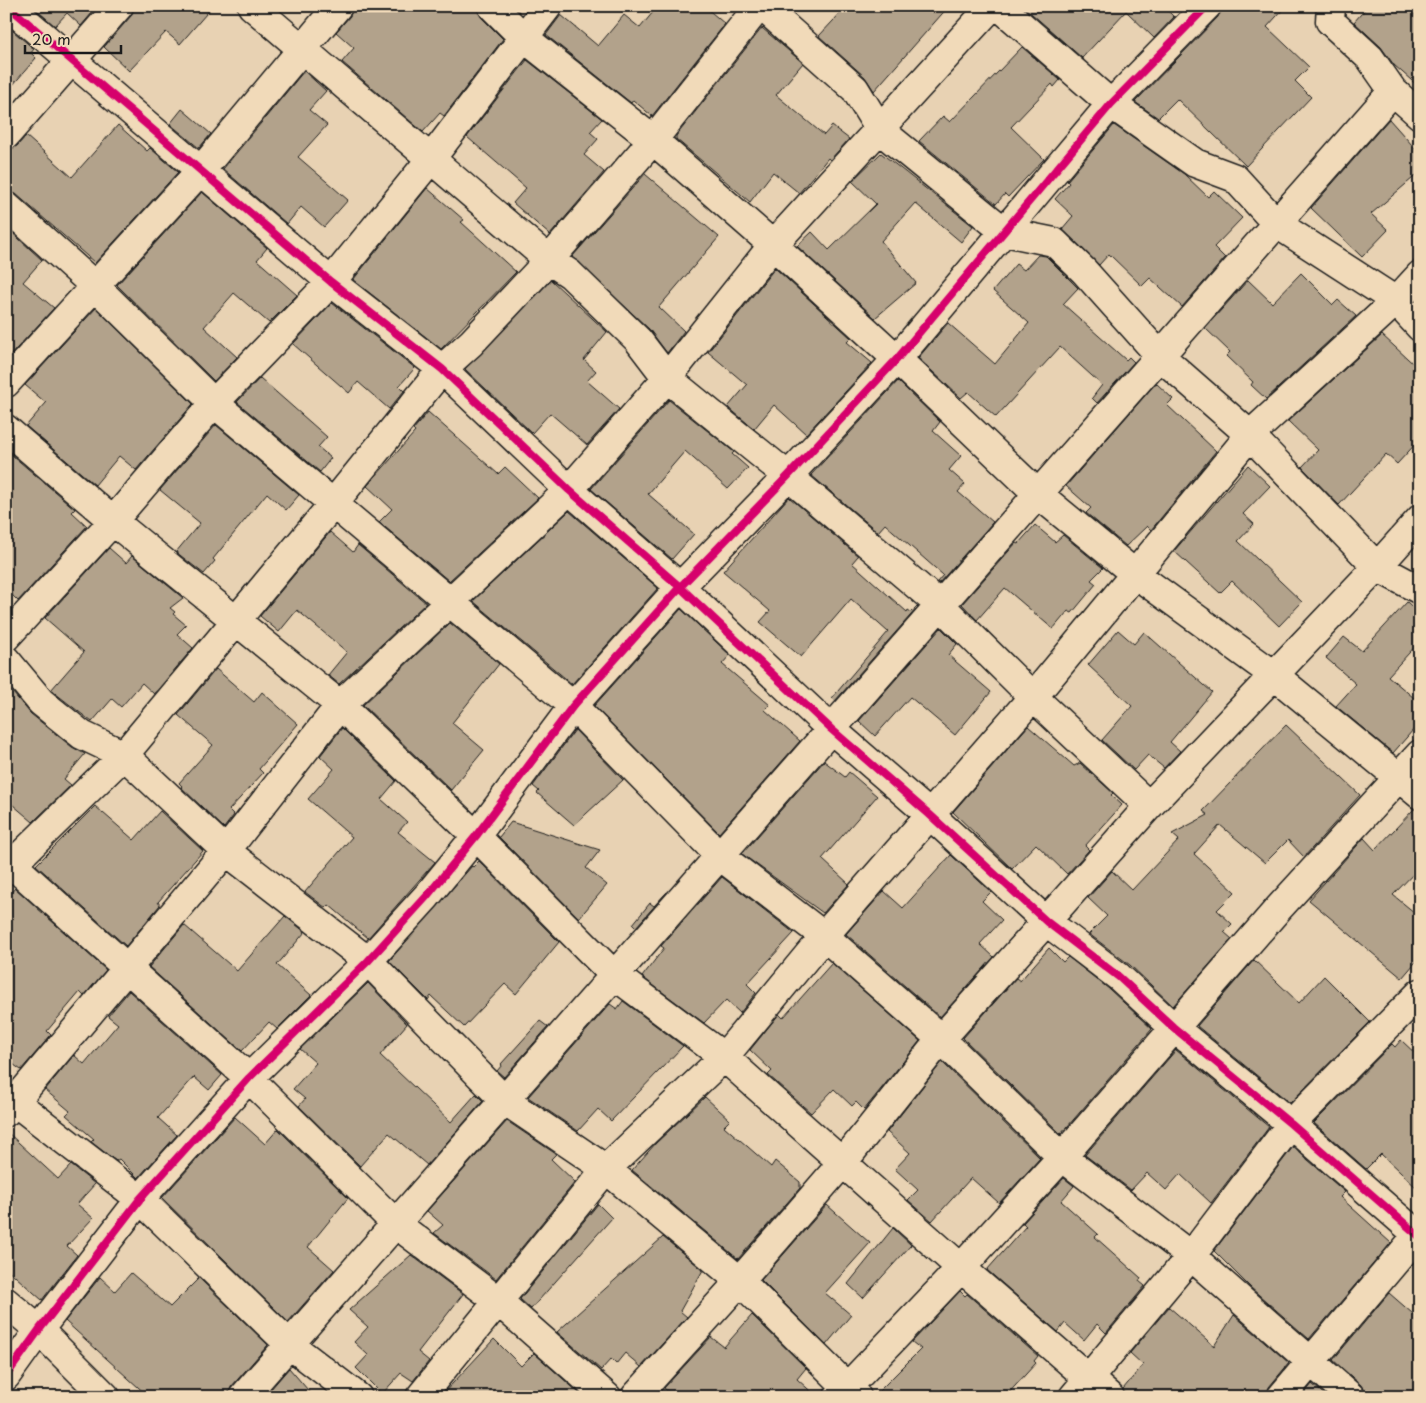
<svg xmlns="http://www.w3.org/2000/svg" width="1426" height="1403" viewBox="0 0 1426 1403" font-family="'Playpen Sans',sans-serif">
<rect width="100%" height="100%" fill="#e8d2b3"/>
<filter id="ink" filterUnits="userSpaceOnUse"><feTurbulence type="fractalNoise" baseFrequency=".02" numOctaves="2"/><feDisplacementMap in="SourceGraphic" scale="10" xChannelSelector="R" yChannelSelector="G"/><feConvolveMatrix kernelMatrix="1 2 1 2 8 2 1 2 1" color-interpolation-filters="sRGB"/></filter>
<g filter="url(#ink)">
<path fill="#b2a28b" stroke="#1c1c1c" d="M32 6H98L81 26 67 13 55 26Z
M134 6H213L180 44 166 32 129 71 104 47 131 16Z
M353 6H477L481 17 503 39 444 116 440 113 423 132 342 62 354 48 336 32 350 16Z
M658 6H704L725 24 652 116 633 100 631 103 546 35 561 15 598 46 624 15 640 28Z
M847 6H949L874 91 865 77 819 36Z
M1023 6H1163L1174 17 1154 38 1126 11 1082 58Z
M1222 6H1286L1267 27 1309 67 1295 81 1311 97 1246 166 1177 99 1158 118 1135 102 1218 17Z
M1368 6H1420V88L1394 65 1381 47 1354 22Z
M6 25 34 49 31 53 36 58 6 93Z
M762 28 803 63 776 95 824 135 832 126 849 139 830 160 828 158 799 193 773 172 750 202 676 139V136Z
M1022 47 1060 80 1054 87 1052 84 1011 127 1044 159 1008 197 1005 194 996 204 919 141 943 116 950 122Z
M527 60 602 119 590 132 598 139 584 155 604 172 550 235 513 203 526 188 467 137Z
M304 71 326 91 309 110 327 125 298 157 348 200 324 227 301 207 287 224 223 169Z
M182 109 211 134 199 148 170 124Z
M1389 119 1420 154V172L1371 214 1388 230 1362 257 1311 208Z
M118 125 147 151 150 148 178 172 95 263 16 194 6 191V150L17 146 26 136 72 177Z
M1114 125 1184 174 1208 197 1214 191 1242 218 1214 247 1225 258 1182 307 1150 278 1142 286 1109 254 1099 265 1062 229 1073 216 1055 199 1069 183 1067 181Z
M881 153 973 226 961 242 915 203 881 241 916 283 875 318 797 246 812 232 829 250 876 204 852 181Z
M645 174 719 237 659 307 684 331 667 353 649 329 572 257Z
M427 188 464 220 461 222 516 272 441 349 353 280Z
M202 192 267 248 257 260 297 295 269 323 234 293 204 327 237 357 214 381 117 285Z
M6 227 42 260 23 282 54 308 6 360Z
M1038 255 1046 256 1078 288 1063 304 1126 360 1129 357 1134 362 1097 403 1092 398 1102 385 1060 347 996 417 968 392 961 398 918 358 948 323 995 364 1029 323 993 291 1016 264 1024 270Z
M775 268 851 338 847 342 872 363 806 434 774 405 754 429 728 407 747 385 708 352Z
M1301 273 1333 305 1338 300 1356 316 1266 399 1251 385 1253 382 1226 356 1230 352 1205 328 1248 280 1272 303Z
M551 280 607 332 584 360 596 371 587 381 619 409 587 445 550 413 532 433 465 369Z
M332 303 415 368 399 386 404 391 389 409 358 382 349 393 293 344Z
M96 308 193 404 136 470 119 456 95 485 26 426 46 403 25 385Z
M1382 335 1420 370V439L1397 464 1386 454 1339 505 1302 467 1318 450 1288 421Z
M260 378 327 437 318 447 331 458 320 472 237 402Z
M898 381 940 422 933 431 961 456 949 470 965 484 958 492 993 522 939 583 937 582 943 575 885 524 878 532 811 475Z
M1156 383 1173 399 1167 405 1216 451 1151 530 1147 526 1126 546 1086 513 1091 508 1066 486Z
M669 400 734 452 732 454 748 468 728 489 685 451 648 494 694 534 672 559 591 489Z
M428 412 498 474 505 467 538 498 449 581 379 522 392 509 367 486 415 432 413 430Z
M216 425 299 495 286 510 267 493 213 559 215 561 204 574 176 552 200 523 160 490Z
M6 450 75 509 72 512 87 526 18 601 6 589Z
M1248 465 1270 486 1243 514 1254 524 1238 541 1302 602 1279 626 1232 581 1220 593 1174 551Z
M789 497 858 556 852 563 907 612 908 610 911 612 917 606 918 607 835 701 832 698 888 632 851 599 801 657 760 622 770 611 723 571Z
M569 511 658 588 572 684 473 601Z
M1035 525 1055 542 1063 535 1103 568 1091 580 1096 584 1072 613 1068 611 1053 629 1005 588 977 620 962 604 1016 543 1018 544Z
M330 532 353 552 358 545 426 603 339 684 328 675 347 652 297 610 279 632 260 616Z
M109 548 126 563 132 556 183 598 170 608 175 612 173 614 186 625 177 634 193 648 154 694 142 683 121 707 112 699 92 722 51 690 84 652 45 618Z
M1407 602 1420 614V641L1388 676 1420 703V722L1393 753 1336 706 1356 684 1326 658 1344 637 1362 651Z
M681 609 730 655 722 664 770 705 765 710 800 741 719 833 594 706Z
M450 623 499 664 452 723 484 750 451 790 363 705Z
M941 628 957 644 948 655 991 692 955 735 910 697 875 736 859 721Z
M1118 630 1134 644 1144 632 1212 692 1170 742 1180 751 1164 768 1148 755 1134 770 1102 740 1132 706 1088 665Z
M216 669 254 702 262 692 298 724 259 769 263 773 229 810 234 815 224 828 181 787 182 786 179 783 213 745 178 715Z
M6 685 31 714 72 747 85 754 64 779 71 785 33 822 6 799Z
M1286 725 1360 795 1304 857 1288 840 1265 863 1220 825 1194 854 1235 892 1217 910 1232 924 1224 932 1232 939 1173 1006 1130 965 1089 934 1107 916 1088 898 1112 871 1132 890 1179 840 1172 834 1208 815 1203 811Z
M1028 726 1074 766 1080 763 1113 793 1111 795 1122 805 1085 846 1089 850 1067 874 1036 844 1012 869 953 812Z
M342 728 396 781 381 799 407 822 398 832 435 862 368 938 329 905 326 908 305 892 352 837 308 799 334 769 320 756Z
M575 730 623 780 574 825 537 793 539 791 533 786Z
M824 761 845 777 849 772 877 796 822 859 849 884 823 913 742 854Z
M95 806 134 840 160 811 203 851 158 902 160 905 126 946 36 865Z
M1414 809 1420 810V867L1393 895 1420 917V957L1402 978 1309 900 1364 838 1375 850Z
M511 822 600 850 586 868 607 885 579 918 499 837Z
M951 855 991 892 982 901 1002 920 980 944 994 957 940 1017 846 934 884 891 903 908Z
M479 861 559 942 516 994 505 984 464 1027 431 996 428 1000 389 961 472 866 473 867Z
M722 877 794 933 747 984 756 993 740 1013 726 1000 704 1023 642 977 664 948 661 946Z
M15 888 106 970 84 996 80 992 47 1031 51 1035 21 1070 6 1059V898Z
M667 892 636 927 633 924 650 903 654 906Z
M285 916 305 932 277 965 311 995 277 1029 269 1022 242 1051 149 967 184 925 237 971Z
M1049 948 1063 962 1068 957 1109 989 1152 1029 1061 1134 963 1038 1016 978 1020 981Z
M1254 960 1299 1003 1324 976 1370 1022 1290 1103 1197 1026Z
M832 963 920 1041 864 1110 856 1102 852 1106 834 1089 811 1113 768 1075 772 1071 750 1050 779 1014 783 1018Z
M368 983 407 1024 380 1055 451 1122 476 1094 483 1101 427 1165 389 1133 360 1166 299 1106 305 1099 293 1089 316 1063 300 1049Z
M129 991 222 1075 209 1090 194 1077 158 1118 177 1135 138 1178 119 1159 116 1161 91 1142 94 1139 66 1115 70 1111 45 1090 74 1055 84 1064 118 1024 108 1016Z
M623 1001 683 1046 611 1121 598 1109 578 1131 528 1097 610 1004 617 1009Z
M540 1021 548 1027 504 1077 497 1071 502 1065 501 1064Z
M1401 1040 1420 1058V1191L1381 1154 1366 1169 1314 1123 1392 1044 1395 1047Z
M1176 1050 1269 1127 1211 1203 1180 1174 1166 1190 1147 1173 1131 1190 1085 1155Z
M942 1062 1040 1158 999 1203 971 1178 932 1221 908 1200 918 1190 895 1169 910 1153 887 1132Z
M705 1097 730 1120 724 1126 771 1167 775 1161 800 1182V1188L738 1259 632 1170 656 1143Z
M235 1117 265 1144 278 1129 348 1198 308 1247 334 1270 288 1322 162 1198Z
M507 1121 556 1154 551 1159 575 1182 496 1279 434 1233 443 1225 427 1211Z
M6 1131 58 1179 71 1165 95 1184 77 1204 93 1218 67 1246 77 1255 42 1300 6 1268Z
M1293 1147 1345 1192 1340 1197 1391 1243 1309 1339 1251 1288 1214 1251Z
M1064 1178 1074 1186 1061 1201 1098 1234 1095 1237 1141 1278 1139 1281 1145 1286 1106 1333 1097 1324 1084 1340 1065 1323 1058 1332 987 1270 1026 1226 1023 1223Z
M598 1204 612 1218 531 1309 520 1299Z
M827 1205 870 1243 825 1293 851 1315 826 1345 761 1280Z
M893 1228 911 1245 863 1298 848 1284Z
M663 1237 703 1270 680 1311 687 1317 641 1367 625 1353 616 1364 611 1359 601 1370 557 1332Z
M411 1255 463 1294 418 1352 429 1361 413 1381 401 1373 382 1394 356 1368 368 1355 354 1342 368 1327 349 1310Z
M131 1273 170 1307 199 1278 268 1345 231 1387 228 1397H149L65 1321 100 1277 115 1291Z
M960 1291 965 1296 967 1294 1038 1356 1034 1361 1036 1363 1005 1397H873L921 1349 912 1342Z
M1389 1293 1420 1320V1397H1366L1361 1385 1333 1360Z
M1169 1307 1214 1346 1234 1315 1289 1363 1269 1387 1266 1397H1125L1123 1389 1143 1365 1130 1353Z
M752 1315 806 1368 797 1379 817 1397H674L664 1388 711 1337 724 1347Z
M494 1339 521 1366 534 1353 579 1393 576 1397H440Z
M289 1368 314 1397H264Z
M1312 1384 1327 1397H1302Z"/>
<g fill="none" stroke-linecap="round" stroke-linejoin="round">
<g stroke="#1c1c1c" stroke-width="31">
<path id="minor" d="M8 6 331 282 442 369 569 490 680 587 831 729 929 814 1047 922 1119 977 1173 1027 1291 1124 1420 1237
M252 6 549 260 570 274 638 340 667 378 788 476 940 605 1033 697 1149 806
M492 6 523 37 653 140 773 245 897 359 1038 494 1134 573 1274 675 1420 795
M762 6 855 89 880 130 1005 232 1054 242 1084 271 1160 356 1250 435 1377 567 1420 590
M999 6 1111 104 1195 163 1235 178 1277 224 1396 301 1420 327
M1331 6 1330 21 1370 58 1393 91 1420 115
M6 135 119 6
M6 206 96 287 214 403 573 706 720 856 824 936 941 1039 1062 1157 1191 1256 1351 1397
M6 383 202 169 338 6
M6 429 113 521 340 705 476 836 614 975 724 1057 961 1268 1110 1397
M6 637 113 521 214 403 331 282 430 160 548 6
M6 660 41 702 82 735 124 755 226 851 368 961 504 1100 606 1169 740 1281 857 1397
M6 859 249 1078 396 1224 497 1300 607 1397
M6 870 124 755 333 504 442 369 471 343 549 260 653 140 759 6
M6 1095 140 1199 289 1344 358 1397
M6 1112 226 851 340 705 569 490 667 378 773 245 992 6
M6 1302 39 1330 106 1397
M6 1376 39 1330 140 1199 249 1078 368 961 427 896 476 836 573 706 680 587 788 476 897 359 1111 104 1207 6
M243 1397 1393 91
M420 1397 606 1169 724 1057 824 936 1033 697 1250 435 1396 301 1420 275
M635 1397 740 1281 844 1161 941 1039 1149 806 1377 567 1420 519
M838 1397 961 1268 1062 1157 1278 909 1420 754
M1073 1397 1191 1256 1291 1124 1420 993
M1281 1397 1420 1232"/>
</g>
<use href="#minor" stroke="#f1dab9" stroke-width="28"/>
<g stroke="#f1dab9" stroke-width="11">
<path id="cycleway" d="M8 6 331 282 442 369 569 490 680 587 831 729 929 814 1047 922 1119 977 1173 1027 1291 1124 1420 1237
M6 1376 39 1330 140 1199 249 1078 368 961 427 896 476 836 573 706 680 587 788 476 897 359 1111 104 1207 6"/>
</g>
<use href="#cycleway" stroke="#d6006c" stroke-width="8"/>
</g>
</g>
<rect width="1426" height="1403" fill="none" stroke="#f1dab9" stroke-width="25"/>
<rect x="12" y="12" width="1401" height="1378" fill="none" stroke="#1c1c1c" stroke-width="2" filter="url(#ink)"/>
<path d="M25 45v8h96v-8" fill="none" stroke="#1c1c1c" stroke-width="2.5"/>
<text x="32" y="45" font-size="15" fill="#1c1c1c" stroke="#f1dab9" stroke-width="4" paint-order="stroke">20 m</text>
</svg>
